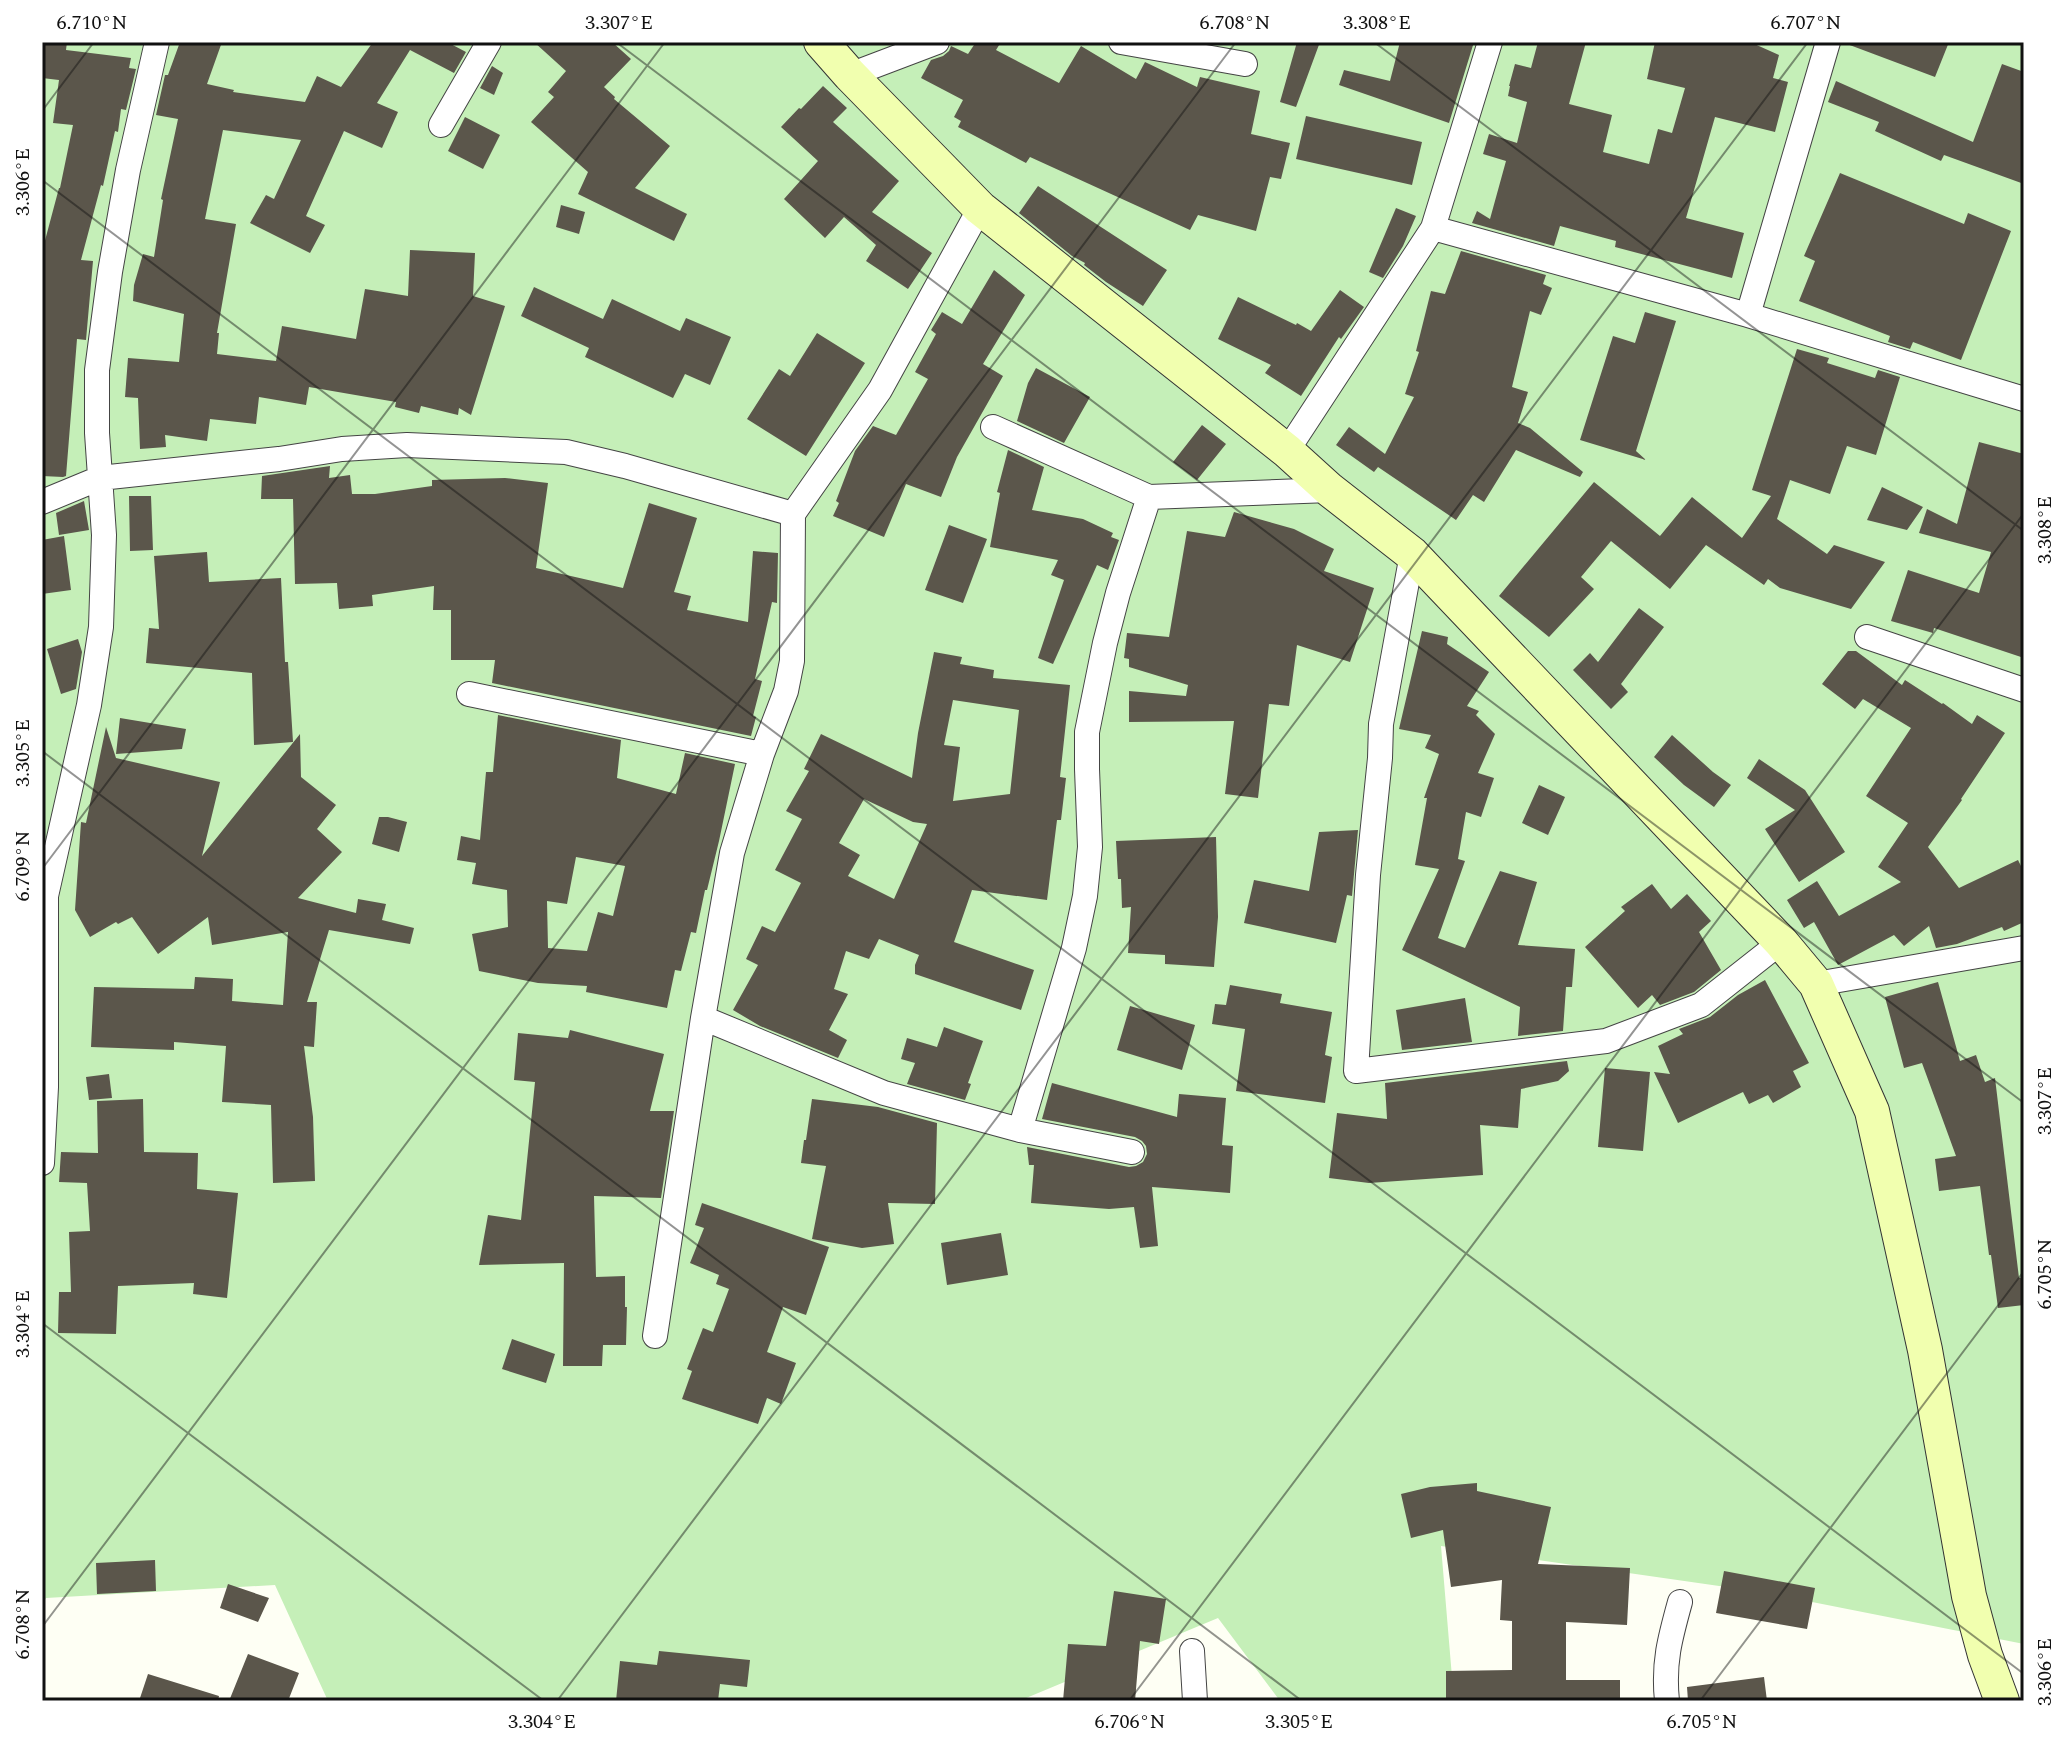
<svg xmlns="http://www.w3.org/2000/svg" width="2066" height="1743" viewBox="0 0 2066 1743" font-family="Spectral,serif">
<rect width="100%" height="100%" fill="#fefff4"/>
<path fill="#c5efb8" d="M42 42H2024V1644L1761 1592 1441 1546 1454 1701H1280L1218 1618 1019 1701H328L275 1585 46 1598 42 1604Z"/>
<path fill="#5b564b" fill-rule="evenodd" d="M42 42H67L66 50 131 58 129 68 136 69 126 110 121 109 118 132 115 131 103 186 101 185 81 260 93 261 86 340 77 339 66 476 63 477 42 476V258L43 248 59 188H60L73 125 53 123 59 80 42 78Z
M180 42H222L207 84 234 90 233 92 305 102 317 76 341 87 373 42H447L466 52 454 73 410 50 377 103 398 112 382 148 344 131 306 216 325 225 310 253 250 223 266 195 274 199 301 140 223 130 205 219 236 224 217 333H219L217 354 276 361 282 326 356 339 365 289 408 296 410 250 475 253 473 296 505 306 471 415 459 408 458 415 421 406 419 413 395 407 396 402 309 387 306 405 259 397 256 424 210 419 207 441 165 435 166 447 140 449 138 398 125 397 128 358 179 362 184 314 133 301 134 285 143 254 154 257 163 200 161 199 178 119 156 115 165 75H168Z
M534 42H612L631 59 604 87 615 97 614 99 670 146 635 188 687 214 674 241 578 194 588 172 531 122 554 97 548 92 566 71Z
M976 42H1001L996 50 1059 83 1081 46 1136 79 1145 62 1197 87 1200 77 1260 91 1251 134 1290 143 1281 179 1270 177 1256 231 1198 215 1190 230 1030 157 1026 163 958 127 961 121 954 117 963 100 921 78 931 60 943 56 949 51 951 46 968 54Z
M1297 42H1320L1296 107 1280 102Z
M1400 42H1474L1449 123 1339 85 1344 70 1390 81Z
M1538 42H1586L1569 104 1612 115 1603 152 1649 164 1658 129 1672 133 1685 88 1647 79 1655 42H1750L1779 55 1773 78 1788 82 1775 132 1715 117 1686 218 1744 233 1732 278 1615 247 1616 241 1560 226 1554 246 1472 223 1477 211 1490 219 1506 161 1483 154 1489 134 1517 143 1527 102 1508 96 1510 86H1509L1515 64 1531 68Z
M1847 42H1949L1935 77 1847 44Z
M2002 64 2024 72V184L1944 155 1941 161 1875 131 1879 122 1828 102 1836 81 1973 142Z
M492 66 503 73 494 95 480 88Z
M823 86 847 108 833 122 899 181 872 212 932 253 908 289 866 261 876 245 844 217 825 238 784 199 818 161 781 127 799 108 801 109Z
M1306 116 1422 142 1412 185 1296 159Z
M465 117 500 135 483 169 448 151Z
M1840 173 1964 224 1968 213 2011 231 1961 360 1913 342 1910 349 1888 342 1890 336 1799 301 1815 261 1804 256Z
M1038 186 1167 270 1143 306 1106 282 1084 265 1085 263 1072 256 1019 213Z
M561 205 585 212 579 234 556 227Z
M1396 208 1416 216 1403 246 1383 278 1369 272Z
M1461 251 1546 275 1543 284 1552 288 1541 315 1530 311 1512 387 1528 392 1518 423 1530 428 1583 472 1580 477 1516 450 1484 502 1473 495 1456 520 1378 467 1374 472 1336 445 1349 427 1385 454 1414 397 1405 394 1419 352 1416 351 1431 291 1445 294Z
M994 270 1025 295 983 364 1003 376 957 457 941 497 906 484 884 537 833 516 839 503 836 501 855 451 873 426 896 435 928 379 915 372 936 334 931 330 942 312 962 324Z
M534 287 603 319 612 299 680 331 686 318 731 337 710 385 685 374 673 398 585 357 589 348 521 316Z
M1340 290 1364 307 1341 339 1339 337 1301 396 1265 373 1271 365 1218 339 1238 297 1296 325 1297 323 1311 331Z
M1645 312 1676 321 1636 451 1646 460 1580 440 1613 336 1635 343Z
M817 333 865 363 806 456 747 419 779 369 790 376Z
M1797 349 1829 358 1827 363 1875 378 1878 370 1900 377 1876 455 1847 446 1830 494 1790 480 1777 519 1827 554 1834 545 1885 562 1851 609 1780 588 1768 579 1764 585 1706 545 1670 589 1611 541 1581 577 1594 589 1549 637 1499 596 1594 482 1660 536 1692 497 1742 538 1771 496 1752 490Z
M1036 368 1090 397 1064 443 1017 421 1028 383Z
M1202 425 1226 444 1197 480 1173 462Z
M1979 442 2024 454V658L1934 628 1933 633 1891 621 1908 570 1979 593 1991 552 1919 533 1927 509 1957 524Z
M1008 450 1044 467 1032 510 1083 519 1113 533 1111 537 1119 540 1108 570 1097 565 1053 664 1038 658 1064 580 1051 575 1058 560 990 547 1000 493 997 492Z
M330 466 329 478 350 475 352 494H375L432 486V480L505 478 548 483 536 568 623 588 649 503 697 518 674 592 691 596 687 610 748 622 753 551 778 553 777 603 772 602 755 679 762 681 753 716 756 717 751 736 492 683 495 660H451V610H433L434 586 372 595 373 606 339 609 337 583 295 584 293 499H261L262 476Z
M1882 487 1923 507 1907 530 1867 520Z
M129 496H151L153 550 130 551Z
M84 501 89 530 59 535 56 513Z
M1234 512 1294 529 1334 549 1324 571 1374 588 1350 662 1297 645 1289 706 1269 704 1258 798 1225 794 1234 721 1129 722V691L1186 696 1188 685 1129 667V659L1124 658 1127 633 1169 637 1187 531 1225 537Z
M949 525 987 539 963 603 925 590Z
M64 536 71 590 42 594V540Z
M207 552 209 582 281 578 285 662H288L293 742 254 745 252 673 146 663 149 628 159 629 154 556Z
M1639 608 1664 627 1621 684 1628 692 1611 709 1573 670 1590 653 1598 662Z
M1422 631 1448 637 1447 644 1489 672 1467 706 1479 711 1476 715 1495 734 1478 773 1494 778 1481 817 1466 812 1458 859 1465 861 1438 938 1465 948 1500 871 1537 882 1518 945 1575 949 1572 987H1566L1563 1031 1518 1036 1520 1007 1402 950 1439 869 1415 865 1427 798H1424L1439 754 1425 748 1431 735 1399 729Z
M78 639 82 652 76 689 61 694 47 649Z
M1848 651H1856L1902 685 1905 680 1942 704 1943 703 1972 724 1977 715 2005 733 1961 799 1962 800 1928 847 1959 888 2018 860 2024 872V922L2004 931 2002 927 1957 944 1936 948 1929 926 1904 946 1894 935 1838 965 1814 922 1804 928 1787 900 1817 881 1839 916 1901 882 1878 867 1908 823 1866 796 1911 728 1863 699 1855 709 1822 684Z
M934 652 962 657 960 664 994 670 993 678 1070 685 1060 777 1066 778 1061 820H1057L1047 900 972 890 954 942 1034 970 1021 1010 915 974V965L919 955 879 939 869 959 846 951 834 989 848 994 829 1030 847 1040 838 1058 760 1026 733 1010 758 965 746 959 762 926 775 932 801 883 775 870 802 819 786 811 809 771 804 769 821 734 912 778 918 733ZM953 700 1019 710 1010 794 953 801 960 747 944 745ZM864 799 913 822 927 824 894 899 848 876 860 855 839 843Z
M498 715 621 740 617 778 676 794 685 753 735 764 719 841 707 890H705L696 933 691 932 681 971 675 970 667 1008 586 992 587 986 538 983 479 971 472 934 508 927 507 890 472 884 476 863 457 860 461 836 480 840 486 772H493ZM576 857 625 866 613 916 598 912 587 951 548 948 547 901 567 904Z
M120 718 186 729 182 749 116 754Z
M106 727 116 758 220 782 202 856 300 734 301 777 336 805 317 829 342 852 298 898 356 913 358 899 386 904 382 920 414 928 410 944 329 930 307 1002H317L314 1047 304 1046 313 1117 315 1181 273 1183 271 1105 222 1102 226 1046 174 1042V1050L91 1047 94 987 194 989 195 977 233 979 232 1001 283 1005 288 932 212 945 208 917 158 954 132 917 118 924 116 922 90 937 75 910 81 822 86 823Z
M1672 735 1713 772 1731 785 1714 807 1684 785 1654 757Z
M1759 759 1805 790 1845 852 1799 882 1765 829 1795 810 1747 778Z
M1539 785 1565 797 1548 835 1522 823Z
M379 817H388L407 822 399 852 372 844Z
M1358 830 1352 896 1347 895 1336 943 1244 923 1254 880 1309 891 1319 832Z
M1216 837 1218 917 1214 967 1165 964V955L1128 953 1131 907 1122 908 1121 879H1118L1116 841Z
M1652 884 1671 909 1687 894 1711 921 1699 932 1721 970 1694 992 1660 1005 1652 995 1638 1008 1585 947 1625 911 1621 907Z
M1765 980 1809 1063 1793 1071 1801 1087 1773 1103 1768 1095 1749 1104 1743 1092 1678 1123 1654 1072 1670 1074 1658 1046 1683 1034 1679 1029 1710 1017 1738 995Z
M1938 982 1960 1061 1976 1055 1985 1082 1995 1078 2019 1278 2024 1277V1305L1998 1308 1991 1255H1989L1980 1186 1939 1191 1935 1159 1956 1156 1922 1063 1904 1068 1885 997Z
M1230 985 1282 994 1280 1003 1332 1012 1325 1055 1332 1057 1325 1103 1236 1091 1245 1029 1212 1024 1215 1004 1226 1005Z
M1465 998 1472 1042 1402 1050 1396 1010Z
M1130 1006 1195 1025 1182 1070 1117 1050Z
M944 1027 983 1041 968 1083 971 1084 965 1100 907 1084 915 1063 901 1059 907 1038 937 1047Z
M570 1030 664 1054 650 1111H674L661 1198 594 1196 596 1277 625 1276V1307H627L626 1345H603L602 1366H563L564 1263 479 1265 488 1215 521 1220 535 1082 514 1080 518 1033 568 1038Z
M1567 1061 1569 1071 1558 1081 1521 1089 1518 1128 1480 1125 1483 1175 1369 1183 1329 1178 1337 1113 1387 1119 1385 1083Z
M1605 1068 1650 1072 1643 1151 1598 1147Z
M109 1074 112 1098 89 1100 86 1077Z
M1052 1083 1177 1117 1179 1094 1226 1098 1222 1145 1233 1146 1230 1193 1152 1187 1158 1246 1140 1248 1134 1207 1109 1209 1031 1203 1034 1165H1029L1027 1147 1129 1167 1136 1166 1143 1162 1147 1154 1146 1146 1142 1141 1135 1137 1042 1119Z
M143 1099 144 1152 198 1153 197 1189 238 1193 227 1298 193 1294 194 1283 118 1286 116 1334 58 1333 59 1292H71L69 1232 90 1231 87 1183 59 1182 61 1152 98 1153 97 1101Z
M812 1099 878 1107 937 1123 935 1204 888 1203 894 1244 862 1248 812 1239 826 1166 801 1163 804 1140H806Z
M702 1203 829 1247 806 1315 783 1307 767 1352 796 1363 781 1404 767 1398 758 1424 682 1399 692 1371 687 1369 703 1328 713 1332 729 1289 716 1284 719 1275 690 1263 704 1228 695 1225Z
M1001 1233 1008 1275 947 1285 941 1243Z
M512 1339 555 1354 546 1383 502 1369Z
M1477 1483V1491L1551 1507 1538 1564 1630 1568 1627 1625 1566 1622V1680H1620V1701H1446V1671L1512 1670V1621L1500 1620 1502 1580 1451 1587 1443 1530 1411 1538 1401 1494 1430 1487Z
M155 1560 156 1591 97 1594 96 1563Z
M1724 1571 1815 1588 1807 1629 1716 1613Z
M228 1584 269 1598 258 1622 220 1608Z
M1114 1591 1166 1599 1159 1644 1140 1641 1135 1701H1063L1068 1644 1106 1646Z
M659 1651 750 1660 747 1687 720 1684 718 1701H616L620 1661 657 1665Z
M248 1654 299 1673 288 1701H229Z
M148 1674 219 1696 218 1701H139Z
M1764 1677 1767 1701H1688L1687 1687Z"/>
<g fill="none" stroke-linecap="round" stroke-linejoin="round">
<g stroke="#444" stroke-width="26">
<path id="minor" d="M1121 42 1245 64
M850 75 937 42
M441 125 489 42
M1433 228 1748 315 2024 399
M1748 315 1828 42
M993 427 1149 497 1330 490
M1287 451 1433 228 1490 42
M42 502 100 478 279 459 342 449 407 445 566 452 625 466 793 514 792 661 786 691 762 754 732 853 703 1018 655 1336
M793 514 880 390 980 208
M1412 554 1381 724 1380 758 1368 875 1356 1071 1606 1041 1701 1005 1781 942
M1867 637 2024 690
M469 694 762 754
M1816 984 2024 948
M703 1018 884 1093 1020 1130 1132 1152
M1020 1130 1074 948 1085 896 1090 847 1087 769V732L1105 643 1118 593 1149 497
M42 1163 46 1087V896L89 705 101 627 104 535 97 433V370L110 272 128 170 157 42
M1192 1651 1195 1701
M1667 1701C1663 1663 1670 1638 1680 1602"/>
</g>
<g stroke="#333" stroke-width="36">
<path id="secondary" d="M821 42 850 75 980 208 1287 451 1330 490 1412 554 1781 942 1816 984 1872 1111 1925 1350 1969 1596 1985 1655 2002 1701"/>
</g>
<use href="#minor" stroke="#fff" stroke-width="24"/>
<use href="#secondary" stroke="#f1ffaf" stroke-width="34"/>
</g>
<path fill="none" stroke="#111" stroke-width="2" stroke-opacity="0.45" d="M616 42 2024 1103M1374 42 2024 531M42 111 94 42M42 180 2024 1674M42 751 1302 1701M42 869 665 42M42 1323 544 1701M42 1627 1236 42M557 1701 1808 42M1129 1701 2024 513M1700 1701 2024 1271"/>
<rect width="2066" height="1743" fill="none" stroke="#ffffff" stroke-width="88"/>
<rect x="44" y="44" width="1978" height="1655" fill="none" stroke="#111" stroke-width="3"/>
<g font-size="20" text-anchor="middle" fill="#111">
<text x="92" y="29">6.710°N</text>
<text x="619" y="29">3.307°E</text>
<text x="1235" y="29">6.708°N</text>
<text x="1377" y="29">3.308°E</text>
<text x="1806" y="29">6.707°N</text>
<text transform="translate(22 182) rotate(-90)" y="7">3.306°E</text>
<text transform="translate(2044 530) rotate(-90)" y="7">3.308°E</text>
<text transform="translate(22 753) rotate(-90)" y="7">3.305°E</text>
<text transform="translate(22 866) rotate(-90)" y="7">6.709°N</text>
<text transform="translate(2044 1101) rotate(-90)" y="7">3.307°E</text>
<text transform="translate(2044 1274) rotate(-90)" y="7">6.705°N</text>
<text transform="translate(22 1324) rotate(-90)" y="7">3.304°E</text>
<text transform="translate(22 1624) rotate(-90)" y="7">6.708°N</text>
<text transform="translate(2044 1672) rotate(-90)" y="7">3.306°E</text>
<text x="542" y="1728">3.304°E</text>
<text x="1130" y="1728">6.706°N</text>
<text x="1299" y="1728">3.305°E</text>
<text x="1702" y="1728">6.705°N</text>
</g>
</svg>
